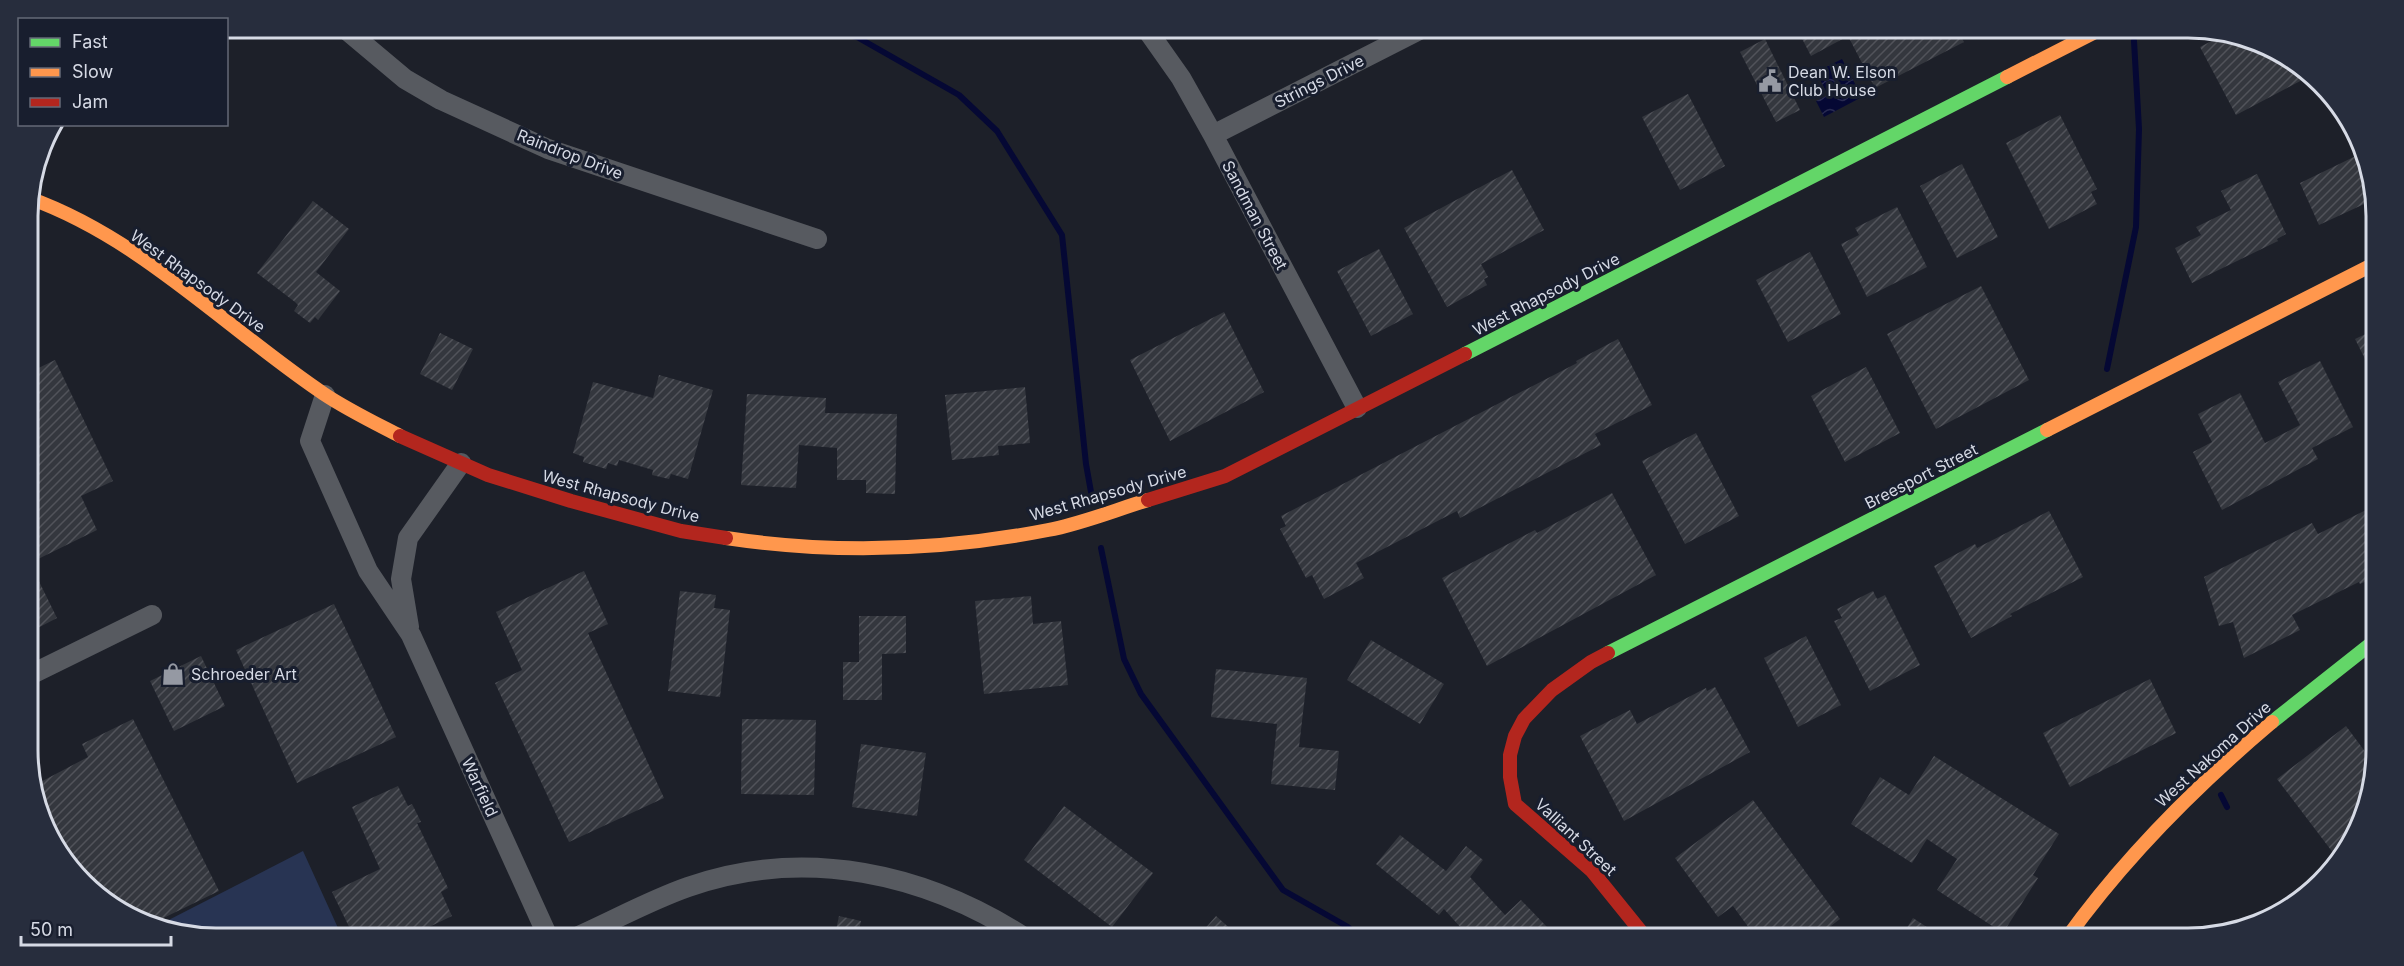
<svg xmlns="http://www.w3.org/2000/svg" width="2404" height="966" viewBox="0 0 2404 966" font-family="Inter,sans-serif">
<defs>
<pattern id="water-waves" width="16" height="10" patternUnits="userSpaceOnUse" patternTransform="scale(1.5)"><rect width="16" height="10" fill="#050834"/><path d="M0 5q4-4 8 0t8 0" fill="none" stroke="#292b51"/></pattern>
<pattern id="building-hatch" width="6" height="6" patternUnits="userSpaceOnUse" patternTransform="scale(1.5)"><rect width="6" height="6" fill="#34373e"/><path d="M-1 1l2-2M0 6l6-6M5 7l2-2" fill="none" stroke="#51535a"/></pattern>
</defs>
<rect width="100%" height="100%" fill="#1d2029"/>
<path fill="#283453" d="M303 851 343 939H216L153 928Z"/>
<path fill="url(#water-waves)" d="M1842 59 1862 97 1824 117 1816 101 1828 95 1816 72Z"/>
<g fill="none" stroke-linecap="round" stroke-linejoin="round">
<path stroke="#050834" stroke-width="6" d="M816 27 857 37 959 95 997 131 1062 235 1086 464 1091 492
M2107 369 2136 227 2139 129 2134 41
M1101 548 1124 659 1141 694 1283 890 1348 927 1360 939
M2221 795 2227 807"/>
</g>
<path fill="url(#building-hatch)" d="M1796 27H1956L1964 42 1875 88 1848 36 1811 56Z
M2227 33 2249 37 2308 77 2236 115 2200 47Z
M1765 39 1800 110 1776 122 1740 52Z
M1688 94 1725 166 1680 190 1642 117Z
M2060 115 2097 189 2091 192 2097 204 2049 229 2006 143Z
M2364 152 2375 191V199L2319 225 2300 183Z
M1962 164 1998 237 1957 258 1920 186Z
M1512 170 1544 230 1481 264 1488 277 1484 279 1487 285 1447 307 1404 228Z
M2257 174 2286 234 2277 239 2278 241 2192 283 2175 248 2201 235 2196 227 2231 210 2221 191Z
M313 201 349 229 316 272 340 291 318 320 315 317 310 323 294 311 298 305 295 302 257 273Z
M1897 207 1927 267 1867 297 1841 244 1859 235 1855 228Z
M1379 249 1413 314 1371 336 1337 271Z
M1810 252 1841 314 1788 342 1756 280Z
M1981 286 2029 380 1936 429 1887 334Z
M1224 312 1264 392 1170 441 1130 360Z
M2376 329V381L2355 339Z
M440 333 473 349 452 390 420 374Z
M1618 339 1652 405 1595 434 1601 445 1460 518 1457 511 1356 563 1364 578 1324 599 1312 575 1306 578 1280 529 1286 526 1281 516 1577 363 1576 361Z
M55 360 113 481 81 496 97 530 30 563 57 618 30 632 28 373Z
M2320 361 2353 427 2312 448 2318 459 2222 510 2193 452 2212 442 2198 414 2240 393 2265 443 2300 425 2278 382Z
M1866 367 1900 433 1845 462 1811 396Z
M659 375 713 390 688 479 671 474 669 479 652 475 653 470 619 460 617 466 608 463 606 469 583 462 584 457 573 453 593 382 653 398Z
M1025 387 1030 443 998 446 999 455 952 460 945 395Z
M747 394 826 398 825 413 897 414 895 494 866 493V480H837V448L799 445 796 488 741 485Z
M1696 433 1739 516 1685 544 1642 461Z
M1612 493 1656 575 1487 666 1442 578 1535 530 1537 533Z
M2376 505V577L2360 584 2359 582 2292 615 2300 630 2244 658 2233 622 2219 626 2204 577 2312 523 2318 534Z
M2049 511 2083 577 2010 614 2012 616 1971 638 1934 566 1975 544 1977 548Z
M584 571 608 624 588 633 664 798 569 842 495 683 522 670 496 612Z
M680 591 716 595 714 608 730 610 720 697 668 691Z
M1873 591 1877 599 1885 595 1920 665 1870 691 1834 621 1842 618 1837 609Z
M1031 596 1033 624 1061 621 1068 685 984 694 975 601Z
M334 604 396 737 297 783 236 650Z
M859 616H906V653L882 654V700H843V662H859Z
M1806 636 1841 705 1798 727 1764 658Z
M1371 640 1444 684 1420 724 1347 680Z
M201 656 225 706 174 731 150 681Z
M1216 669 1307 678 1299 747 1339 751 1335 790 1271 784 1277 724 1211 717Z
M2150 679 2176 733 2070 787 2043 733Z
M1715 687 1750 752 1624 821 1580 736 1630 710 1637 724 1706 688 1707 691Z
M133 719 219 891 149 925 74 874 31 787 88 757 82 744Z
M742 719 816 720 814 795 741 794Z
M2346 726 2375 765 2367 811 2340 862 2277 779Z
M861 744 926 753 917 816 852 807Z
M1934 756 2059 834 2033 875 2038 878 2003 933 1937 890 1957 859 1927 839 1912 863 1851 824 1880 777 1909 795Z
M398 786 408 806 412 804 421 822 417 823 448 888 441 892 452 916 404 939H355L332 892 380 869 352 807Z
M1753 800 1840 919 1814 939H1757L1733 906 1718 917 1675 858Z
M1064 806 1153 873 1112 927 1024 860Z
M1400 835 1446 871 1466 846 1483 860 1470 877 1505 915 1521 900 1547 927 1534 939H1471L1444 909 1439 915 1376 864Z
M839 916 861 921 857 939H834Z
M1216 916 1242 939H1196Z
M1913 918 1945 939H1900Z"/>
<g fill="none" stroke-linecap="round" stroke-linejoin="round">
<path stroke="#575a60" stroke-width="20" d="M343 27 405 79 441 100 548 149 817 239
M1145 27 1181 78 1213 135 1357 408
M1213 135 1425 27
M325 395 310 441 368 571 411 635 549 939
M409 627 401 579 408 538 461 463
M30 675 152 615
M572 939C611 922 648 901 688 887 805 846 926 873 1027 939"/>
<path stroke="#63d668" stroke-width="14" d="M1465 354 2007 77
M1608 653 2047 430
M2272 722 2377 639"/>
<path stroke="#ff974d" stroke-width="14" d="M2007 77 2105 27
M29 198C141 238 227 329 324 394 348 410 375 423 400 436
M2047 430 2376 263
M726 538C833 554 941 551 1048 530 1081 524 1115 510 1148 500
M2066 939C2125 857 2195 787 2272 722"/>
<path stroke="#b3261e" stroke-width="14" d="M400 436 488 475 571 501 681 531 726 538
M1148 500 1225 476 1465 354
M1608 653 1591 662 1552 690 1524 719 1515 736 1510 755V777L1515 804 1592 871 1647 939"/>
</g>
<defs>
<g id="civic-bare" transform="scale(1.8)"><path d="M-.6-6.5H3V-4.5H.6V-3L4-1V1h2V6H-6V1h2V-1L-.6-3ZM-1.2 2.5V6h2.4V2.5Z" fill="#9599a3" stroke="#181e2e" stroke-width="2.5" paint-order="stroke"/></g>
<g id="shop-bare" transform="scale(1.8)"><path d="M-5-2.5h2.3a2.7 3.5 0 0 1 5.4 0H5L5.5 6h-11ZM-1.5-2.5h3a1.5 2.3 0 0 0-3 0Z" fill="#9599a3" stroke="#181e2e" stroke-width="2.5" paint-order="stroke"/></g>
</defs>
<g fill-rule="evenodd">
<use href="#civic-bare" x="1770" y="81"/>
<use href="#shop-bare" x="173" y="674"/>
</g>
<g text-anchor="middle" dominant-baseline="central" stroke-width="6" stroke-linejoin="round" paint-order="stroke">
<g font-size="16" fill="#d6dae5" stroke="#181e2e" text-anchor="start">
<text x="1788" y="72">Dean W. Elson<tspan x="1788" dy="18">Club House</tspan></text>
<text x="191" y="674">Schroeder Art</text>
</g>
<g font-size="16" fill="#d6dae5" stroke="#181e2e">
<text transform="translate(1319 81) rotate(-27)">Strings Drive</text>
<text transform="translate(570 154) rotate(21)">Raindrop Drive</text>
<text transform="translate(1255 215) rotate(62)">Sandman Street</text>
<text transform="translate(198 281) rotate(36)">West Rhapsody Drive</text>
<text transform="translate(1546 294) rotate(-27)">West Rhapsody Drive</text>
<text transform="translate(1921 476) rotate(-27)">Breesport Street</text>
<text transform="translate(1108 493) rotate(-16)">West Rhapsody Drive</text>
<text transform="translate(621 496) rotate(15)">West Rhapsody Drive</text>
<text transform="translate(2213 754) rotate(-42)">West Nakoma Drive</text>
<text transform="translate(480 787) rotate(65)">Warfield</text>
<text transform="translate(1576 837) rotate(43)">Valliant Street</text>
</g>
</g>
<path d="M0 0H2404V966H0ZM216 38H2188A178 178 0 0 1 2366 216V750A178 178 0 0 1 2188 928H216A178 178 0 0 1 38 750V216A178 178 0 0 1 216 38Z" fill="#272d3d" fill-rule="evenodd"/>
<path fill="none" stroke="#d6dae5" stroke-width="3" d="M216 38H2188A178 178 0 0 1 2366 216V750A178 178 0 0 1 2188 928H216A178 178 0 0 1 38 750V216A178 178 0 0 1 216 38Z"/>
<rect x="18" y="18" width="210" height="108" fill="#181e2e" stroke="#646977" stroke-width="1.5"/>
<rect x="30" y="38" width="30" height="9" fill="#63d668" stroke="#646977" stroke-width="1.5"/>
<text x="72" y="48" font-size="18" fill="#d6dae5">Fast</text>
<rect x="30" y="68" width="30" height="9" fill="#ff974d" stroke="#646977" stroke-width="1.5"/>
<text x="72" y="78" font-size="18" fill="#d6dae5">Slow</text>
<rect x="30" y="98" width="30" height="9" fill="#b3261e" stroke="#646977" stroke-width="1.5"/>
<text x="72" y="108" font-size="18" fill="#d6dae5">Jam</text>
<path d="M21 936v9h150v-9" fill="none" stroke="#d6dae5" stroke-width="3"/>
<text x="30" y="936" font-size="18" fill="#d6dae5" stroke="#181e2e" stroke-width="4.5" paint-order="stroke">50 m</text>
</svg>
